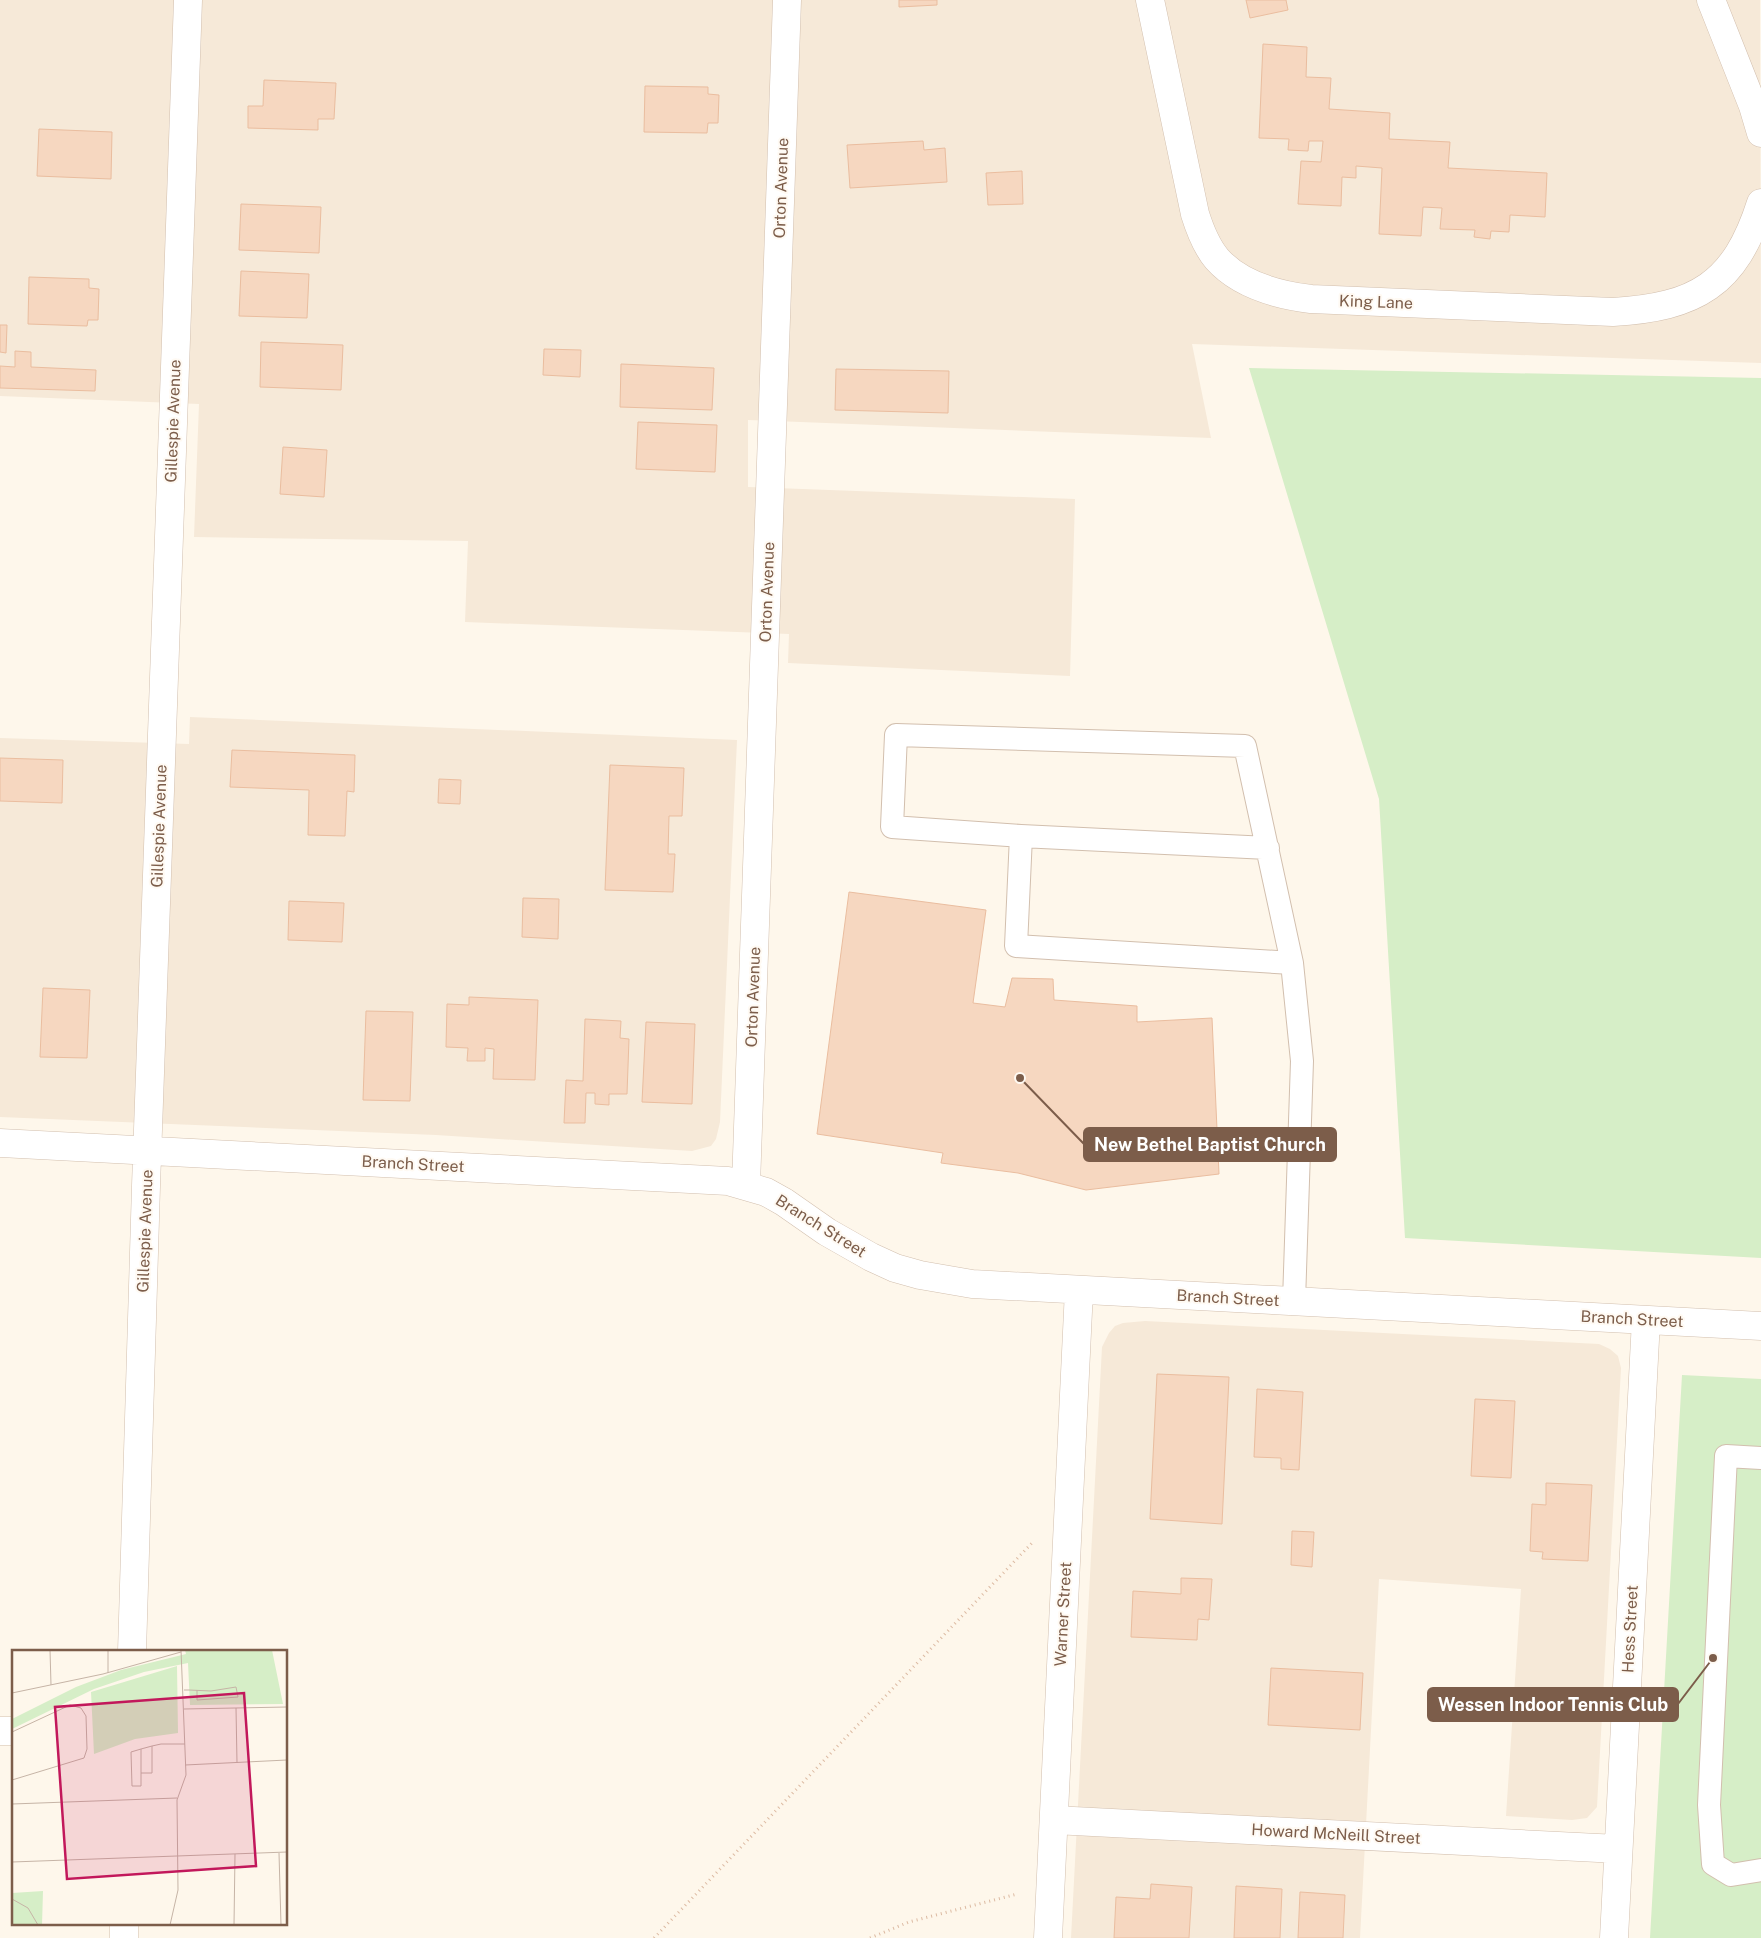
<svg xmlns="http://www.w3.org/2000/svg" width="1761" height="1938" viewBox="0 0 1761 1938" font-family="'Public Sans',sans-serif">
<rect width="100%" height="100%" fill="#fef7eb"/>
<path fill="#f6e9d8" d="M0 0H1760L1761 363 1192 344 1211 438 748 420V487L1075 499 1070 676 788 663 789 634 465 622 468 541 194 537 199 404 0 396Z
M190 717 737 740 720 1122 716 1139 711 1146 692 1151 436 1135 0 1117V738L189 744Z
M1145 1321 1599 1344 1610 1349 1618 1356 1621 1368 1597 1807 1587 1818 1572 1820 1506 1816 1521 1589 1379 1579 1360 1938H1071L1102 1347 1109 1333 1115 1326 1123 1323Z"/>
<path fill="#d6eec7" d="M1249 368 1761 378V1258L1405 1238 1379 799Z
M1682 1375 1761 1379V1938H1650Z"/>
<path fill="#f6d7c0" stroke="#eabd9f" d="M899 0H937V5L899 7Z
M1246 0H1286L1288 10 1250 18Z
M1263 44 1307 47 1306 77 1331 78 1329 109 1390 113 1389 139 1450 142 1448 168 1547 173 1545 217 1510 215 1509 232 1491 231 1490 239 1474 237 1475 230 1440 229 1442 208 1423 207 1421 236 1379 234 1382 168 1356 166V178L1342 177 1341 206 1298 204 1301 161 1321 162 1323 141H1309L1308 151 1288 150 1289 139 1259 138Z
M264 80 336 83 334 119H318V130L248 128V106H263Z
M645 86 708 87V94L719 95 718 123H708L707 133 644 132Z
M39 129 112 132 111 179 37 176Z
M923 141 924 150 945 148 947 182 850 188 847 145Z
M1022 171 1023 204 988 205 986 173Z
M241 204 321 207 319 253 239 250Z
M241 271 309 274 307 318 239 316Z
M29 277 89 279V288L99 289 98 320H88L87 326 28 324Z
M0 325H7L6 353 0 352Z
M261 342 343 345 341 390 260 387Z
M544 349 581 350 580 377 543 375Z
M15 351 31 352V367L96 370 95 391 0 388V366L15 367Z
M621 364 714 368 712 410 620 407Z
M836 369 949 371 948 413 835 410Z
M638 422 717 425 715 472 636 469Z
M283 447 327 450 324 497 280 494Z
M232 750 355 755 354 792 347 791 345 836 308 835 309 790 230 787Z
M0 758 63 760 62 803 0 801Z
M610 765 684 768 682 816H669L668 854H675L673 892 605 890Z
M439 779 461 780 460 804 438 803Z
M849 892 986 910 973 1003 1005 1007 1012 978 1053 979 1054 1000 1137 1006V1022L1212 1018 1219 1174 1086 1190 1018 1173 941 1163 943 1153 817 1134Z
M523 898 559 899 558 939 522 937Z
M289 901 344 903 342 942 288 940Z
M43 988 90 990 87 1058 40 1057Z
M469 997 538 1000 535 1080 493 1079 494 1049 485 1048V1061H467L468 1048 446 1047 447 1004 469 1005Z
M366 1011 413 1012 410 1101 363 1100Z
M585 1019 621 1021 620 1038 629 1039 627 1094H609V1105L595 1104V1093H586L585 1123H564L566 1080 583 1081Z
M646 1022 695 1024 692 1104 642 1102Z
M1157 1374 1229 1377 1222 1524 1150 1519Z
M1257 1389 1303 1392 1299 1470 1281 1469V1458L1254 1457Z
M1475 1399 1515 1401 1511 1478 1471 1476Z
M1546 1483 1592 1485 1588 1561 1542 1559 1543 1552 1530 1551 1532 1504 1546 1505Z
M1292 1531 1314 1532 1312 1567 1291 1565Z
M1181 1578 1212 1579 1209 1620 1198 1619 1197 1640 1131 1637 1133 1591 1181 1594Z
M1271 1668 1363 1673 1360 1730 1268 1725Z
M1151 1884 1192 1887 1189 1938H1114L1116 1897 1150 1899Z
M1236 1886 1282 1889 1280 1938H1234Z
M1300 1892 1345 1895 1343 1938H1298Z"/>
<g fill="none" stroke-linecap="round" stroke-linejoin="round">
<g stroke="#d2bfae" stroke-width="24">
<path id="lane" d="M1021 836 1016 946 1292 963
M1268 848 1021 836 892 827 896 735 1245 746 1292 963 1302 1061 1294 1301
M1761 1458 1726 1456 1709 1805 1713 1864 1731 1875 1761 1870"/>
</g>
<g stroke="#d2bfae" stroke-width="29">
<path id="street" d="M1150 0 1195 214C1200 230 1206 246 1217 259 1240 285 1278 295 1311 299L1613 312C1696 307 1735 285 1761 203
M1711 0 1753 106 1761 133
M0 1143 728 1181 766 1192 784 1202 827 1232 871 1257 895 1268 920 1275 972 1284 1761 1326
M746 1185 787 0
M132 1652 146 1186 188 0
M0 1731H14
M1054 1820 1618 1849
M124 1938V1924
M1048 1938 1079 1290
M1614 1938 1646 1320"/>
</g>
<path stroke="#dcbaa2" stroke-width="3" stroke-dasharray="1 4" stroke-linecap="butt" d="M654 1938 1032 1543
M870 1938 909 1922 1017 1894"/>
<use href="#lane" stroke="#fff" stroke-width="22"/>
<use href="#street" stroke="#fff" stroke-width="28"/>
</g>
<g text-anchor="middle" dominant-baseline="central" stroke-width="4" stroke-linejoin="round" paint-order="stroke">
<g font-size="16" fill="#7c5d4a" stroke="#fffaf3">
<text transform="translate(781 188) rotate(-88)">Orton Avenue</text>
<text transform="translate(1376 302) rotate(2)">King Lane</text>
<text transform="translate(173 421) rotate(-88)">Gillespie Avenue</text>
<text transform="translate(767 592) rotate(-88)">Orton Avenue</text>
<text transform="translate(159 826) rotate(-88)">Gillespie Avenue</text>
<text transform="translate(753 997) rotate(-88)">Orton Avenue</text>
<text transform="translate(413 1164) rotate(3)">Branch Street</text>
<text transform="translate(821 1226) rotate(32)">Branch Street</text>
<text transform="translate(145 1231) rotate(-88)">Gillespie Avenue</text>
<text transform="translate(1228 1298) rotate(3)">Branch Street</text>
<text transform="translate(1632 1319) rotate(3)">Branch Street</text>
<text transform="translate(1063 1614) rotate(-87)">Warner Street</text>
<text transform="translate(1630 1629) rotate(-87)">Hess Street</text>
<text transform="translate(1336 1834) rotate(3)">Howard McNeill Street</text>
</g>
</g>
<g transform="translate(12 1650)">
<rect width="275" height="275" fill="#fef7eb"/>
<path d="M173 0H260L271 54 178 55 176 13 132 22 82 39 0 79V69L64 37 109 20 174 4ZM165 16 166 83 123 89 82 104 79 42ZM31 241 30 275H0V243Z" fill="#d6eec7"/>
<path fill="none" stroke="#c6b4a6" stroke-width="1" d="M38 0 39 35M96 0V23M172 40H177L199 41 224 37 226 47 185 50V40M0 43 91 24 169 2M275 57V90M224 58 225 113M172 59 275 57M0 82 58 55 69 58 74 66 75 99 72 108 0 130M129 99V136H120L119 102 129 99 140 96 149 94H173M173 115 275 110M129 123H140V96M0 154 165 148M267 203 269 275M0 212 275 202M0 249 16 258 26 275M158 275 166 240 165 150 174 125 169 0M222 275 223 204"/>
<path fill="#c2185b" fill-opacity="0.15" stroke="#c2185b" stroke-width="2.5" d="M232 43 244 216 55 229 43 57Z"/>
<rect width="275" height="275" fill="none" stroke="#7c5d4a" stroke-width="2.5"/>
</g>
<path fill="none" stroke="#7c5d4a" stroke-width="2" d="M1020 1078L1084 1144M1713 1658L1678 1704"/>
<g fill="#7c5d4a" stroke="#fffaf3" stroke-width="2">
<circle cx="1020" cy="1078" r="5"/>
<circle cx="1713" cy="1658" r="5"/>
</g>
<g fill="#7c5d4a" stroke="#7c5d4a" stroke-width="2">
<rect x="1084" y="1128" width="252" height="33" rx="5"/>
<rect x="1428" y="1688" width="250" height="33" rx="5"/>
</g>
<g font-size="18" text-anchor="middle" font-weight="bold" fill="#fff">
<text x="1210" y="1151">New Bethel Baptist Church</text>
<text x="1553" y="1711">Wessen Indoor Tennis Club</text>
</g>
</svg>
